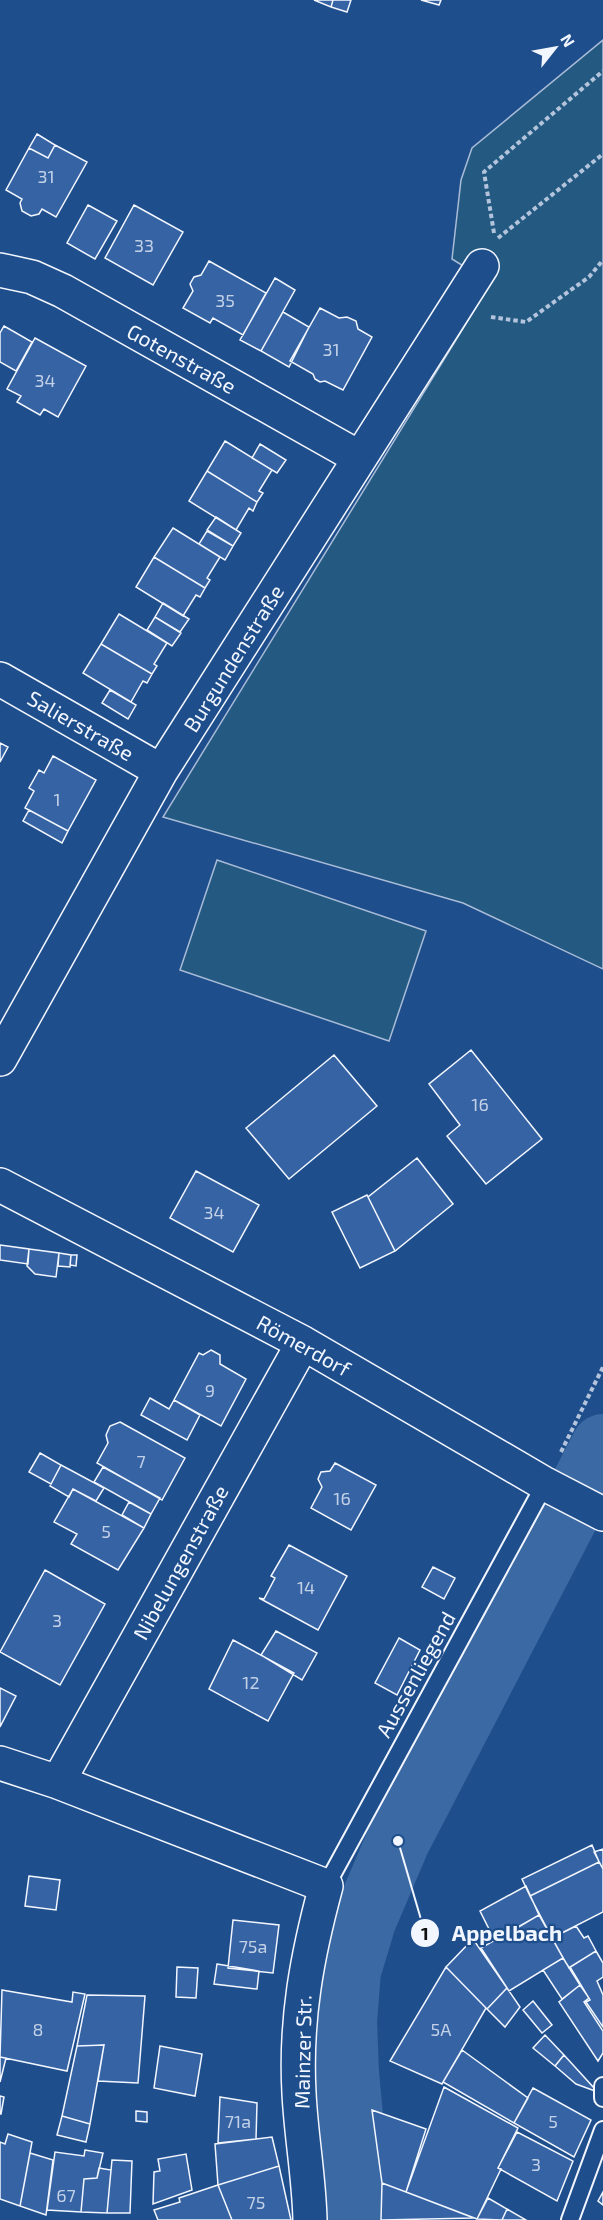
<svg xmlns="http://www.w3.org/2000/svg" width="603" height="2220" viewBox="0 0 603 2220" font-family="'Exo 2',sans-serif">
<rect width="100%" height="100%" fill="#1f4e8c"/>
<path fill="#245a82" stroke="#a8bbd7" stroke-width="1.5" d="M603 40V969L463 903 163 817 491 283 452 259 461 180 472 148Z
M217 860 426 931 389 1041 180 970Z"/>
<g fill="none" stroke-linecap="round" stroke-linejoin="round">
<path stroke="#3b69a3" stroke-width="64" d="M358 2220 359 2202 347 2073 345 2021 349 1971 364 1921 398 1841 603 1446"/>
</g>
<path fill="#3563a3" stroke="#f2f6ff" stroke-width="1.5" d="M314 0H333L331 7Z
M333 0H351L347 12 331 7Z
M421 0H441L439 5Z
M37 134 55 145 48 158 29 148Z
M55 145 87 162 56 217 42 209 39 214 31 216 22 211 20 203 22 199 6 190 29 148 48 158Z
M88 205 117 221 95 259 67 243Z
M134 205 183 232 153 285 105 258Z
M209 261 266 293 243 335 213 318 210 323 183 308 193 291 190 284 194 277 201 275Z
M275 278 295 290 261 351 240 340Z
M320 308 339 318 347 317 356 321 358 329 372 337 343 390 325 381 320 382 315 379 313 374 290 361Z
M283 312 309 327 289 367 261 351Z
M4 326 32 342 16 371 0 362V333Z
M35 338 86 366 58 417 44 409 40 415 17 402 21 396 7 389Z
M225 441 272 470 259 491 263 493 257 502 207 471Z
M260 444 286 460 277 473 252 458Z
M207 471 257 502 253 511 249 508 236 530 189 501Z
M216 517 241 533 233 546 207 530Z
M173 528 220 557 207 578 210 580 205 588 154 557Z
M207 531 233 546 225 560 199 544Z
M154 557 205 588 200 597 196 595 183 616 136 587Z
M163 603 189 619 180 632 155 617Z
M119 614 167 643 154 664 157 666 152 674 101 644Z
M155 617 181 633 172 646 147 630Z
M101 644 152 674 147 683 143 681 131 702 83 673Z
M110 690 136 705 128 719 102 703Z
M0 743 8 747 0 762Z
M53 756 96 780 68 831 25 808 34 791 29 788 39 770 44 773Z
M29 810 68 831 62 843 23 821Z
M471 1050 542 1139 486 1184 447 1136 460 1125 429 1084Z
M334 1055 377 1106 289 1179 246 1128Z
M417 1158 453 1204 395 1251 368 1197Z
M196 1171 259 1205 233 1252 170 1218Z
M367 1195 395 1251 360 1268 332 1212Z
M0 1245 29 1249 28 1264 0 1260Z
M29 1249 59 1253 56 1277 35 1274 27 1266Z
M59 1253 71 1255 70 1267 58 1266Z
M71 1255H77L76 1266 70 1265Z
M211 1350 220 1355V1364L246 1379 221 1426 174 1400 199 1353 203 1355Z
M150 1398 169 1409 174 1400 200 1415 187 1440 141 1415Z
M120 1422 185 1458 162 1500 97 1463 108 1443 106 1435 110 1426Z
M40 1453 61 1465 51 1484 29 1472Z
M335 1463 376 1485 351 1530 311 1508 322 1487 318 1479 321 1472 330 1471Z
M61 1465 104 1488 96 1501 73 1489 69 1497 50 1486Z
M103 1467 160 1498 151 1514 94 1482Z
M73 1489 144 1528 118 1570 71 1544 77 1534 54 1522Z
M129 1502 151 1514 144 1528 122 1515Z
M289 1545 347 1576 318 1630 259 1598 264 1599 275 1578 271 1576Z
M433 1567 455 1578 444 1599 422 1587Z
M45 1570 105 1604 60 1685 0 1652Z
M276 1631 317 1653 302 1680 261 1655Z
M399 1638 420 1650 397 1695 375 1683Z
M233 1640 294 1673 268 1721 209 1689Z
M0 1688 16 1696 0 1727Z
M592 1845 599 1862 530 1896 522 1879Z
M603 1849V1869L594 1852Z
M599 1862 603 1869V1912L552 1938 530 1896Z
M29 1876 60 1880 56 1910 25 1906Z
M526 1886 539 1915 495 1941 480 1911Z
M539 1915 563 1958 509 1991 481 1948Z
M233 1920 279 1925 273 1973 228 1968Z
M576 1926 584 1938 588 1936 596 1951 569 1968 552 1938Z
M473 1939 507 1988 487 2009 446 1967Z
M596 1951 603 1963V1977L597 1981 603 1995V2027L586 2002 590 2000 570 1967Z
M563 1958 580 1985 562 1999 543 1970Z
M217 1964 259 1971 257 1989 214 1984Z
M177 1967 198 1968 196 1998 176 1997Z
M446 1967 486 2008 442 2084 390 2061Z
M580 1985 589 1998 584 2002 603 2031V2053L598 2061 559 2002Z
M507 1988 520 2007 505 2027 487 2009Z
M2 1990 72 2002 73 1992 85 1994 67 2071 0 2057Z
M87 1995 145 1996 138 2083 98 2081 104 2045 77 2046Z
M533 2001 552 2025 542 2033 523 2010Z
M545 2035 564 2055 555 2066 533 2048Z
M104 2045 90 2124 62 2116 77 2046Z
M160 2046 202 2054 195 2096 154 2088Z
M462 2050 528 2098 514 2123 443 2082Z
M564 2055 594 2088 595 2091 576 2084 555 2066Z
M0 2057 6 2058 0 2082Z
M444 2087 518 2128 498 2168 501 2169 477 2219 406 2192Z
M533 2088 591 2120 574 2157 514 2123Z
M0 2096 4 2097 1 2114H0Z
M220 2097 257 2103 256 2139 218 2143Z
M372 2110 426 2129 406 2192 382 2183Z
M136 2111 147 2112V2122L136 2121Z
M62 2116 90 2124 86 2142 57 2135Z
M517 2132 573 2161 557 2201 498 2168Z
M8 2134 32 2142 20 2206 0 2199V2142L5 2144Z
M272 2137 279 2166 218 2185 215 2144Z
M85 2150 103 2153 97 2178 84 2179 81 2212 47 2210 55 2152 84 2156Z
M30 2153 53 2160 46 2215 20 2206Z
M186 2154 192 2190 153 2204 154 2172 160 2171 158 2159Z
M112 2160 132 2161 130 2213H107Z
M279 2166 291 2220H232L218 2185Z
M99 2168 111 2170 107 2213 81 2212 84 2179 97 2178Z
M382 2183 406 2192 474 2218 381 2220Z
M218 2185 232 2220H158L154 2210 180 2202 179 2198Z
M603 2192V2205L598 2201Z
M488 2198 507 2209 502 2220 477 2219Z
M507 2209 526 2220H502Z"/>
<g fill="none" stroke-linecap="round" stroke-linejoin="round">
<g stroke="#f2f6ff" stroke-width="20">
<path id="lane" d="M326 1886 545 1484
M603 2086V2098
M570 2220 603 2130"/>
</g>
<g stroke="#f2f6ff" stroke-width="36">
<path id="street" d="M0 270 32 277 63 291 360 458
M0 679 161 771
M0 1059 161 771 482 266
M0 1185 303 1343 545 1484 603 1514
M0 1763 58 1782 326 1886C307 1956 295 2020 299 2093 301 2135 309 2177 310 2220
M58 1782 303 1343"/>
</g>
<path stroke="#b3c4dc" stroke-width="4" stroke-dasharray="4.5 3" stroke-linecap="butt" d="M494 233 484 172 603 71
M498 238 603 154
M491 317 526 322 589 277 603 260
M561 1452 603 1367"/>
<use href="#lane" stroke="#1f4e8c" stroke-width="16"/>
<use href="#street" stroke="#1f4e8c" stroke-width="33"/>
</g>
<g text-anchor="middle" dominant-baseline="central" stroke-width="4.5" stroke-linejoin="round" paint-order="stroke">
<g font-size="18" fill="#c3d1e8">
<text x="46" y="176">31</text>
<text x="144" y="245">33</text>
<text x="225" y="300">35</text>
<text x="331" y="349">31</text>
<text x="45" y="380">34</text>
<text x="57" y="799">1</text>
<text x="480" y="1104">16</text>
<text x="214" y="1212">34</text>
<text x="210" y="1390">9</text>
<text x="141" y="1461">7</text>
<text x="342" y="1498">16</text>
<text x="106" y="1531">5</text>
<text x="306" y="1587">14</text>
<text x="57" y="1620">3</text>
<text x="251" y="1682">12</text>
<text x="253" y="1946">75a</text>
<text x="38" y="2029">8</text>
<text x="441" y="2029">5A</text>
<text x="238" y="2121">71a</text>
<text x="553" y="2121">5</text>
<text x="536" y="2164">3</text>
<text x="66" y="2195">67</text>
<text x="256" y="2202">75</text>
</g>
<g font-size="21" fill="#f2f6ff" stroke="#1f4e8c">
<text transform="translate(182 358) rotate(29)">Gotenstraße</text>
<text transform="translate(233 658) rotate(-58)">Burgundenstraße</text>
<text transform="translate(81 725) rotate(30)">Salierstraße</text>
<text transform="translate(304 1345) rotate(29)">Römerdorf</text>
<text transform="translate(180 1562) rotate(-61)">Nibelungenstraße</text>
<text transform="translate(415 1674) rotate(-61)">Aussenliegend</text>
<text transform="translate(302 2052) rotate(-89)">Mainzer Str.</text>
</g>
</g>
<path fill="none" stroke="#f2f6ff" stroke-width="2" d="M398 1841L425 1933"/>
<g fill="#f2f6ff" stroke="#1f4e8c" stroke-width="2">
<circle cx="398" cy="1841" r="6"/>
<circle cx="425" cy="1933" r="15"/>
</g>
<g font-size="18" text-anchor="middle" font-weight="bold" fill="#111">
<text x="425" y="1940">1</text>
</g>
<g font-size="22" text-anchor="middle" font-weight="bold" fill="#f2f6ff" stroke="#1f4e8c" stroke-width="4.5" stroke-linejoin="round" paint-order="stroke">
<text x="507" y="1941">Appelbach</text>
</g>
<g transform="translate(555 48) rotate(59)" stroke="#1f4e8c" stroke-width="4.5" paint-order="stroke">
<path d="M0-4.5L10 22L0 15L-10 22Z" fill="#f2f6ff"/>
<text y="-9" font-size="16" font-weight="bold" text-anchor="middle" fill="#f2f6ff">N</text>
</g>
</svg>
